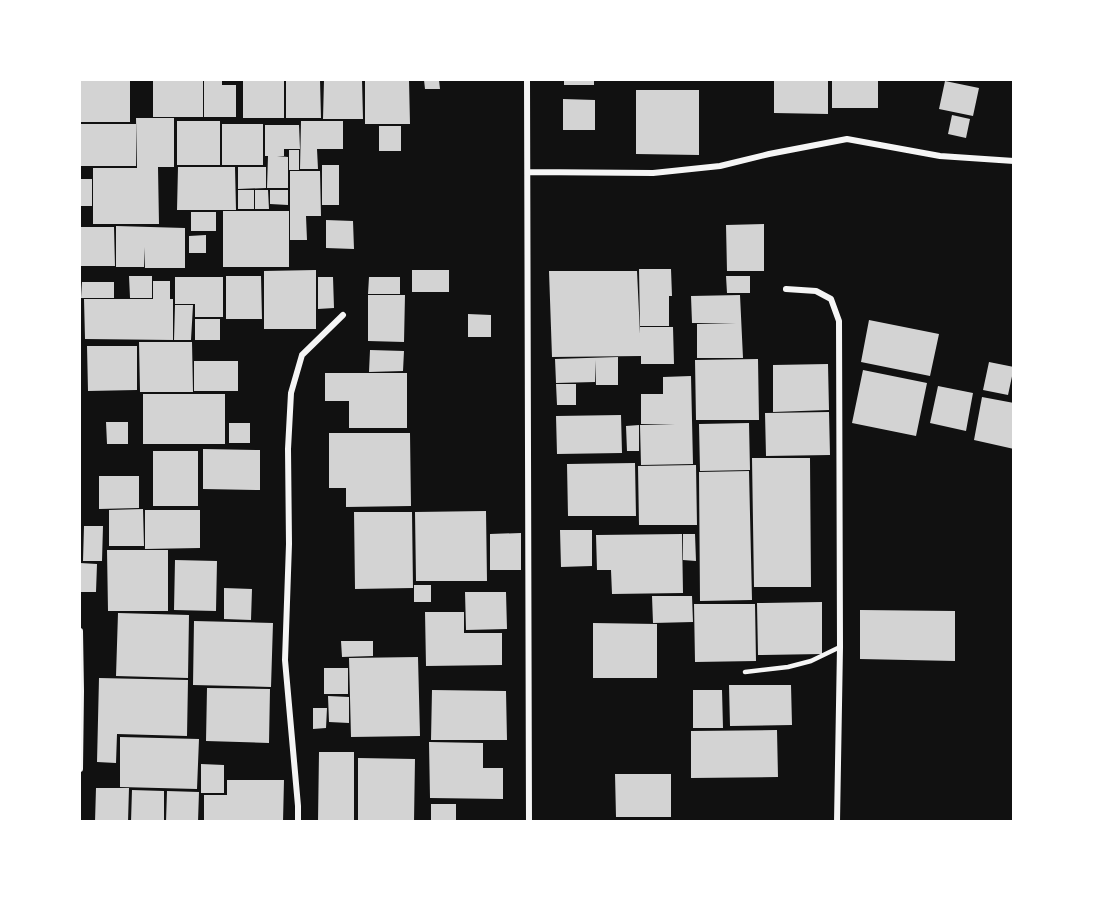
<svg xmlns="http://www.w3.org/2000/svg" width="1093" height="901" viewBox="0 0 1093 901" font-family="'DejaVu Sans',sans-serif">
<rect width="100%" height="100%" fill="#111"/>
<path fill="#d3d3d3" d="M80 80H130V122H80Z
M153 80H203V117H153Z
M204 80H222V85H236V117H204Z
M243 80H284V118H243Z
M286 80H320L321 118H286Z
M324 80H362L363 119H323Z
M365 80H409L410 124H365Z
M424 80H439L440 89H425Z
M564 80H594V85H564Z
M774 80H828V114L774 113Z
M832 80H878V108H832Z
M945 81 979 88 973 116 939 109Z
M636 90H699V155L636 154Z
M563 99 595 100V130H563Z
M952 115 970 119 966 138 948 134Z
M136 118H174V167H158L159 224H93V168H137Z
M177 121H220V165H177Z
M301 121H343V149H317L318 169H300Z
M80 124H136V166H80Z
M222 124H263V165H222Z
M265 125H299L300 149H284V156H277L288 157V188H267L268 156H265Z
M379 126H401V151H379Z
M289 150H299V170H289Z
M322 165H339V205H322Z
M178 167H235L236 210H177Z
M238 167H266V188L238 189Z
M290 171H320L321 216H306L307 240H290Z
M80 179H92V206H80Z
M238 190H254V209H238Z
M255 190H268L269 209H255Z
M270 190H288V205L270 204Z
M223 211H289V267H223Z
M191 212H216V231H191Z
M326 220 353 221 354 249 326 248Z
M764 224V271H727L726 225Z
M116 226 185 228V268H145L144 247V267H116Z
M80 227H114L115 266H80Z
M206 235V253H189V236Z
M639 269H671L672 296H669V326H640Z
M316 270V329H264V271Z
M412 270H449V292H412Z
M549 271H637L640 334V327H673L674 364H641V356L552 357Z
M129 276H152V298H130Z
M226 276H261L262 319H226Z
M726 276H750V293H727Z
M175 277H223V317H195V304H175Z
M318 277H333L334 308 318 309Z
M369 277H400V294H368Z
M153 281H170V299H173V340L85 339 84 299H153Z
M82 282H114V298H81Z
M368 295H405L404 342 368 341Z
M740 295 743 358H697V324L736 323H692L691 296Z
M175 305H193L191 340H174Z
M468 314 491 315V337H468Z
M195 319H220V340H195Z
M869 320 939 334 930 376 861 362Z
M139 342H192L193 392H140Z
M87 346H137V390L88 391Z
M370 350 404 351 403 371 369 372Z
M618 357V385H596L595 360V382L556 383 555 359Z
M758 359 759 420H696L695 360Z
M194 361H238V391H194Z
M989 362 1014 367 1008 395 983 390Z
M828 364 829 410 773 412V365Z
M863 370 927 383 916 436 852 423Z
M325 373H407V428H349V401H325Z
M691 376 693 464 641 465 640 425H675L641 424V394H663V377Z
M556 384H576V405H557Z
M938 386 973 393 966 431 930 423Z
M143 394H225V444H143Z
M982 397 1014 403V449L974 440Z
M829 412 830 455 766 456 765 413Z
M621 415 622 453 557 454 556 416Z
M106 422H128V444H107Z
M229 423H250V443H229Z
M749 423 750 470 700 471 699 424Z
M639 425V451H627L626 426Z
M329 433H410L411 506 346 507V488H329Z
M203 449 260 450V490L203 489Z
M153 451H198V506H153Z
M752 458H810L811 587H754Z
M635 463 636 516H568L567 464Z
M696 465 697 525H639L638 466Z
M749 471 752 600 700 601 699 472Z
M99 476H139V508L99 509Z
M143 509 144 546H109V510Z
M145 510H200V548L145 549Z
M486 511 487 581H416L415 512Z
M354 512H412L413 588 355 589Z
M84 526H103L102 561H83Z
M560 530H592V566L561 567Z
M521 533V570H490V534Z
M682 534 683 593 612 594 611 570H597L596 535Z
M683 534H695L696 561 683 560Z
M107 550H168V611H108Z
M175 560 217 561 216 611 174 610Z
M80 563 97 564 96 592H80Z
M414 585H431V602H414Z
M224 588 252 589 251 620 224 619Z
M465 592H506L507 629 466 630Z
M652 596H692L693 622 653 623Z
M822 602V654L758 655 757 603Z
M694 604H755L756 661 695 662Z
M860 610 955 611V661L860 659Z
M425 612H464V633H502V665L426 666Z
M118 613 189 615 188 678 116 676Z
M194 621 273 623 271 687 193 685Z
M593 623 657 624V678H593Z
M341 641H373V656L342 657Z
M418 657 420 736 351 737 349 658Z
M324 668H348V694H324Z
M99 678 188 680 187 736 117 734 116 763 97 762Z
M729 685H791L792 725 730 726Z
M207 688 270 689 269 743 206 741Z
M432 690 506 691 507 740H431Z
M693 690H722L723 728H693Z
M328 696 349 697V723L329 722Z
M313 708H327L326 728 313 729Z
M777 730 778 777 691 778V731Z
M120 737 199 739 197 789 120 787Z
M429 742 483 743V768H503V799L430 798Z
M319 752H354V822H318Z
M358 758 415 759 414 822H358Z
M201 764 224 765V793H201Z
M615 774H671V817H616Z
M227 780H284L283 822H204V795H227Z
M96 788H129L128 822H95Z
M132 790 164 791V822H131Z
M167 791 199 792 198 822H166Z
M431 804H456V822H431Z"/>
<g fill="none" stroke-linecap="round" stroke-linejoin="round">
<path stroke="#f5f5f5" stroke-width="4.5" d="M745 672 788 667 811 661 840 647"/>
<path stroke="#f5f5f5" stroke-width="6" d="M527 80 529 822
M528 172 653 173 720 166 769 154 847 139 940 156 1014 161
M786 289 816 291 831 299 839 321 840 647 837 822
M80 631 81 691 80 769
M298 822V806L285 660 289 544 288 449 291 393 302 355 343 315"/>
</g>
<rect width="1093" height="901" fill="none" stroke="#ffffff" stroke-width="162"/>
</svg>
